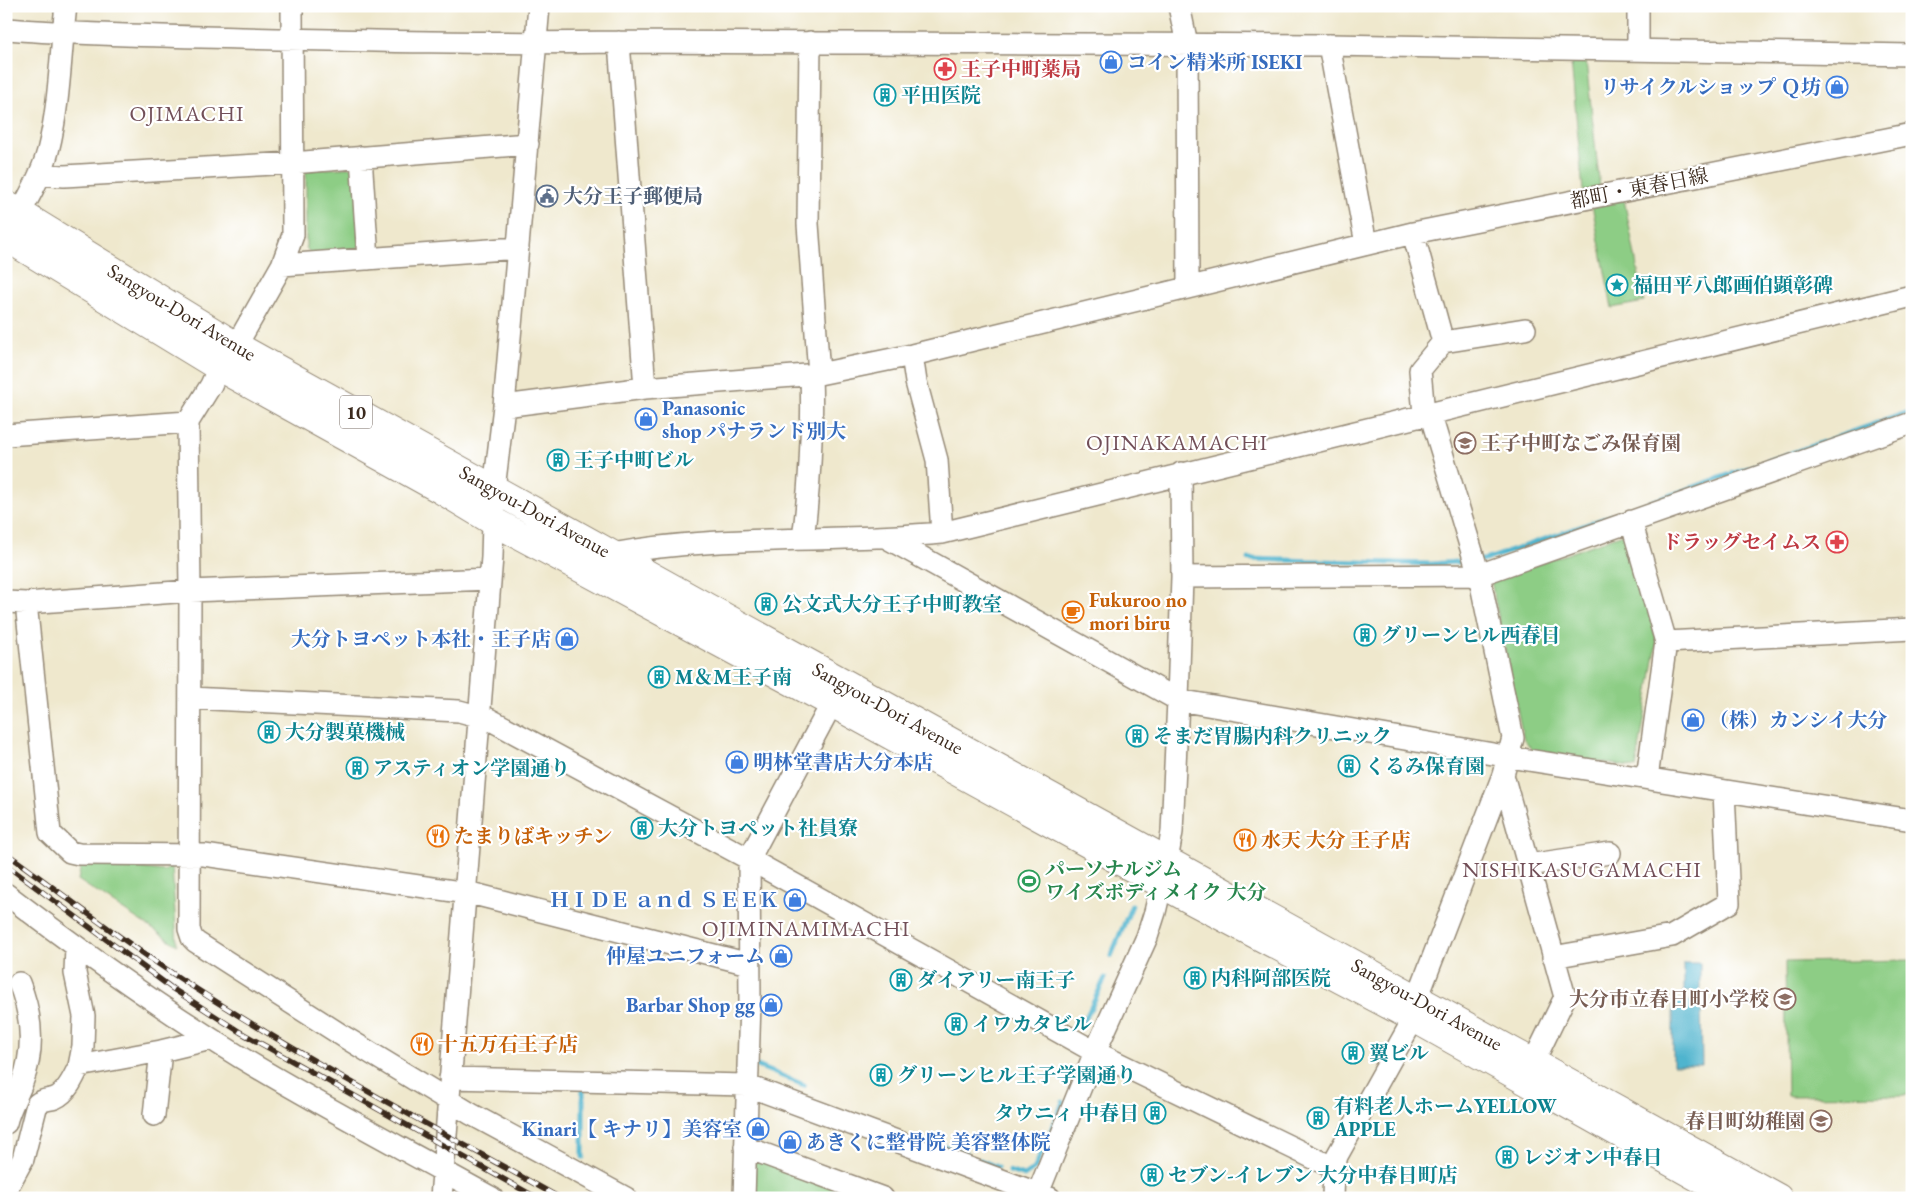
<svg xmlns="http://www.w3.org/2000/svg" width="1918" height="1204" viewBox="0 0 1918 1204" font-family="'EB Garamond','Noto Serif JP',serif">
<rect width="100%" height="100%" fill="#fff"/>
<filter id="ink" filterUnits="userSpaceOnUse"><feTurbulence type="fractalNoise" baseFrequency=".02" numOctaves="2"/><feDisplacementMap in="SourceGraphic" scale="10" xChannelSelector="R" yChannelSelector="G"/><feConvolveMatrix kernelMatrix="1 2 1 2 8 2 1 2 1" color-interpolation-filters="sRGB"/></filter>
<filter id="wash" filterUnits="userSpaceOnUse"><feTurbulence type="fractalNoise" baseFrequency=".0096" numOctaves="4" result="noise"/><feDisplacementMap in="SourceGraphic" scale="20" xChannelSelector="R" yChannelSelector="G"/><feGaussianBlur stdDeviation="1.12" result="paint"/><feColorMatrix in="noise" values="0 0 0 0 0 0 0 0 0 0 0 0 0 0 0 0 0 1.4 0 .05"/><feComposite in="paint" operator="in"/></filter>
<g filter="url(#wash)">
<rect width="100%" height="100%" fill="#efe8cd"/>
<path fill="#8dcd85" stroke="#647c52" d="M1571 61H1586L1600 188 1583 191Z
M358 167 360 244 354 253 311 255 306 247V170Z
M1624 199 1644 302 1612 308 1592 205Z
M1626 533 1657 642 1636 768 1532 750 1523 737 1491 581Z
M82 861 164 871 172 866 177 945 78 880Z
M1912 960V1095L1787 1096 1785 962Z
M758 1156 865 1198H754V1162Z"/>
<path fill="#4fb4ce" stroke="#456f76" d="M1684 963H1700V992H1684Z
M1673 1001H1701L1702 1065H1673Z"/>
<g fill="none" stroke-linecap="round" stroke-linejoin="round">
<path stroke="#4fb4ce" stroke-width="5" d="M1249 559 1431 564 1469 561
M1480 560H1485L1912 411
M1111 956 1132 905
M1084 1022 1105 978
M755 1065 804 1085
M583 1087V1157
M944 1146 966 1153
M980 1160 997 1167
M1009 1171 1024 1176 1035 1168 1063 1102"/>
</g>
</g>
<g filter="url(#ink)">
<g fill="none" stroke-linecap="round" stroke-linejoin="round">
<g stroke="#958976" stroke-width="24">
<path id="minor" d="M1179 6 1187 44 1188 287
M6 29C84 35 163 36 241 38 367 41 493 44 619 42L1329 45 1912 55
M619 42 645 388
M810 42 808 224 819 374
M1329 45 1366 244
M1638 49V6
M361 157 368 259
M40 174 64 176 292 163 528 144
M12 226C26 203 41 177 48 151 60 104 60 54 66 6
M1413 233 1443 342
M282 265 518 248
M236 346 282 265 293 235 292 6
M912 355 916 382 937 460 942 533
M219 367 211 385 188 422 190 591 189 929 192 938 196 942 346 1038 471 1114 626 1198
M504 406 645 388 819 374 912 355 1413 233 1912 134
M1424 414 1420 370 1443 342 1525 329
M6 435 188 422
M1631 521 1666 642
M887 538 1178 700 1528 760 1912 820
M803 539C810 484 813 430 811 375
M612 554C721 534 832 543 942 533L1912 296
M1182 577 1479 575 1912 423
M6 602 26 603 190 591 490 579
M26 603 50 833 70 852 79 854 204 855 474 894 749 964
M190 698 459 711 489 719 749 859 1095 1052 1334 1168
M1503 775 1565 997 1533 1063
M1647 778 1666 642 1912 629
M1528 865 1610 853
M6 894C82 952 159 1007 240 1057 322 1107 408 1151 492 1198
M76 947 75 973 84 1016 83 1046 79 1066
M1553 957 1672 936 1729 903 1724 791
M450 1078 746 1085 1050 1198
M154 1115 161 1051
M6 1123C9 1109 17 1096 22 1083 35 1049 32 1015 19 983
M745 1147 883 1198
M6 1190 23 1159 37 1104C43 1099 49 1100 55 1098 67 1093 74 1077 79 1066L161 1051 211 1039
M441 1198 492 557 494 489 504 406 539 6
M744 1198 750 1002 749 859 832 703
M1036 1198 1095 1052 1147 937 1155 912 1167 861 1172 832 1178 700 1182 577 1181 473
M1333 1198 1334 1168 1337 1156 1414 1018 1417 999 1503 775 1513 738 1479 575 1430 413"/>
</g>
<g stroke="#958976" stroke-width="30">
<path id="highway" d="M6 205 236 346 710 609 1778 1198
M6 237 219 367 440 489 493 521 832 703 1195 902 1414 1018 1735 1198"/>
</g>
<use href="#minor" stroke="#fff" stroke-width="21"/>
<use href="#highway" stroke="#fff" stroke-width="28"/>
<g stroke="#3b2a1e" stroke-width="5.5">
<path id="rail" d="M6 853C64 895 121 940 181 979 303 1059 433 1127 560 1198
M6 865 173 989 240 1032 537 1198"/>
</g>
<use href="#rail" stroke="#fff" stroke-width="4" stroke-dasharray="11" stroke-linecap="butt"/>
</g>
</g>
<defs>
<g id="shop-ring" transform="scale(1.125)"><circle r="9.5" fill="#fff" stroke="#3f7fe0" stroke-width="1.5"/><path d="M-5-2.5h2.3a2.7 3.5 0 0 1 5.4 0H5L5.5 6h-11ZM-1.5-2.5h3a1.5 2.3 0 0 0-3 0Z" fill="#3f7fe0"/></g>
<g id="pharmacy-ring" transform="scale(1.125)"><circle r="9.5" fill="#fff" stroke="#e0444e" stroke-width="1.5"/><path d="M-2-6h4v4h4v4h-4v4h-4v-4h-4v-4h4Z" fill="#e0444e"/></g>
<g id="building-ring" transform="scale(1.125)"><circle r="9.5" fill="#fff" stroke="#0f9aa8" stroke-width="1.5"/><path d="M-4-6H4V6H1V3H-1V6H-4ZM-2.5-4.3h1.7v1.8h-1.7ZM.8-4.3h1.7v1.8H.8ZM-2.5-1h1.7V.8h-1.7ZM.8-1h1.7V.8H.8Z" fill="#0f9aa8"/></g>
<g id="civic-ring" transform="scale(1.125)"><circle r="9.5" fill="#fff" stroke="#5c6f8a" stroke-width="1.5"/><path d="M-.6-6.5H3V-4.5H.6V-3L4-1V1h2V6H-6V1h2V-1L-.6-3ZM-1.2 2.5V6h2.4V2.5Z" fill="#5c6f8a"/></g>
<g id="sight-ring" transform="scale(1.125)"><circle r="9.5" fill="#fff" stroke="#0f9aa8" stroke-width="1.5"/><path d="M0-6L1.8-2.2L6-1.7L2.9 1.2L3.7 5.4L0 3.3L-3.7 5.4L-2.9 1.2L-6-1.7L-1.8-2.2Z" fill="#0f9aa8"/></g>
<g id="school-ring" transform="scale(1.125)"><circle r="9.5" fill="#fff" stroke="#8d6e63" stroke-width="1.5"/><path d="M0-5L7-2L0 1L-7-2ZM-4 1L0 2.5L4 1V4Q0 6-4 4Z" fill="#8d6e63"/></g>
<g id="cafe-ring" transform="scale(1.125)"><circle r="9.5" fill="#fff" stroke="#e8710a" stroke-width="1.5"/><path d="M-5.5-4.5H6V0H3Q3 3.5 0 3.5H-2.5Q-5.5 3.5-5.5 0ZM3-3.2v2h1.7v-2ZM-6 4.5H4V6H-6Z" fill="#e8710a"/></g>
<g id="restaurant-ring" transform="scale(1.125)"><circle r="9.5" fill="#fff" stroke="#e8710a" stroke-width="1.5"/><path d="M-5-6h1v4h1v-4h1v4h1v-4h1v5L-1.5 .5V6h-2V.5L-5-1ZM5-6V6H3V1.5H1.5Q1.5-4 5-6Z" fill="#e8710a"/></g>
<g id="stadium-ring" transform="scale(1.125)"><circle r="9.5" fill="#fff" stroke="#2e9e5b" stroke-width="1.5"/><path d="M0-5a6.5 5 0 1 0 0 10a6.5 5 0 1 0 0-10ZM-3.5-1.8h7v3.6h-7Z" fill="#2e9e5b"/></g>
</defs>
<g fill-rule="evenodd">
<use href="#shop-ring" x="1111" y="62"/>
<use href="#pharmacy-ring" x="945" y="69"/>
<use href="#shop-ring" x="1837" y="87"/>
<use href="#building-ring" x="885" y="95"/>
<use href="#civic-ring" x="547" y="196"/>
<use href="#sight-ring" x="1617" y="285"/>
<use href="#shop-ring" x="646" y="419"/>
<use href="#school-ring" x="1465" y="443"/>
<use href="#building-ring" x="558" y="460"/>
<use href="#pharmacy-ring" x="1837" y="542"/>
<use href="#building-ring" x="766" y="604"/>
<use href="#cafe-ring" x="1073" y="612"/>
<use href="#building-ring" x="1365" y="635"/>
<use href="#shop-ring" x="567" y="639"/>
<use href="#building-ring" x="659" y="677"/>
<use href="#shop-ring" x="1693" y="720"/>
<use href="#building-ring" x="269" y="732"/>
<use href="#building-ring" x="1137" y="736"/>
<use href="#shop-ring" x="737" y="762"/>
<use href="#building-ring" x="1349" y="766"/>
<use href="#building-ring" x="357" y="768"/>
<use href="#building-ring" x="642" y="828"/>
<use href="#restaurant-ring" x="438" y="836"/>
<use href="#restaurant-ring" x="1245" y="840"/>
<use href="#stadium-ring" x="1029" y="881"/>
<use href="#shop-ring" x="795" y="900"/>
<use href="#shop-ring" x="781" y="956"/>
<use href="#building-ring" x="1195" y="978"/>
<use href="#building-ring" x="901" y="980"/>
<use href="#school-ring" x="1785" y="999"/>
<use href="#shop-ring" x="771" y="1005"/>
<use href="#building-ring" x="956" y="1024"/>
<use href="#restaurant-ring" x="422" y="1044"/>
<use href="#building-ring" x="1353" y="1053"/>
<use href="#building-ring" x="881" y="1075"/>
<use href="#building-ring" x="1155" y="1113"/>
<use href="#building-ring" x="1318" y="1118"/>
<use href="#school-ring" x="1821" y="1121"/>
<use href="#shop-ring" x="758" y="1129"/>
<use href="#shop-ring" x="790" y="1142"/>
<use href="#building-ring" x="1507" y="1157"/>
<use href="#building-ring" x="1152" y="1175"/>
</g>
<g text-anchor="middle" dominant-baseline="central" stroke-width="4.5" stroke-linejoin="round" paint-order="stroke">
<rect fill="#fff" stroke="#766a62" stroke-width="1" x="340" y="395.5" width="32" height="33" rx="4"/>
<g font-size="19" font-weight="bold" fill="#3b2a1e">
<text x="356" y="412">10</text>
</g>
<g font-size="20" font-weight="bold" fill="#366cbe" stroke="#fff" text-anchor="end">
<text x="1127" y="62" text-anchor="start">コイン精米所 ISEKI</text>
<text x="1821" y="87">リサイクルショップ Ｑ坊</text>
<text x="662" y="408" text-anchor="start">Panasonic<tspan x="662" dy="23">shop パナランド別大</tspan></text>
<text x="551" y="639">大分トヨペット本社・王子店</text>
<text x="1709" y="720" text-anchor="start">（株）カンシイ大分</text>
<text x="753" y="762" text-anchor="start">明林堂書店大分本店</text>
<text x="779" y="900">ＨＩＤＥ ａｎｄ ＳＥＥＫ</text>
<text x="765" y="956">仲屋ユニフォーム</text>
<text x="755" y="1005">Barbar Shop gg</text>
<text x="742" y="1129">Kinari【 キナリ】美容室</text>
<text x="806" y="1142" text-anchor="start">あきくに整骨院 美容整体院</text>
</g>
<g font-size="20" font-weight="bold" fill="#be3a42" stroke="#fff" text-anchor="start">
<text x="961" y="69">王子中町薬局</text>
<text x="1821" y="542" text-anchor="end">ドラッグセイムス</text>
</g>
<g font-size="20" font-weight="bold" fill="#0d838f" stroke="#fff" text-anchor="start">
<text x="901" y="95">平田医院</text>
<text x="1633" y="285">福田平八郎画伯顕彰碑</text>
<text x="574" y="460">王子中町ビル</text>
<text x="782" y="604">公文式大分王子中町教室</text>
<text x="1381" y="635">グリーンヒル西春日</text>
<text x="675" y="677">M＆M王子南</text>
<text x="285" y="732">大分製菓機械</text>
<text x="1153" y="736">そまだ胃腸内科クリニック</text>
<text x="1365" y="766">くるみ保育園</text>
<text x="373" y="768">アスティオン学園通り</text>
<text x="658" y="828">大分トヨペット社員寮</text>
<text x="1211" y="978">内科阿部医院</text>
<text x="917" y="980">ダイアリー南王子</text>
<text x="972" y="1024">イワカタビル</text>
<text x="1369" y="1053">翼ビル</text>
<text x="897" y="1075">グリーンヒル王子学園通り</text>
<text x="1334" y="1106">有料老人ホームYELLOW<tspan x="1334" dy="23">APPLE</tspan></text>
<text x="1139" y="1113" text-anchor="end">タウニィ 中春日</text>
<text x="1523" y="1157">レジオン中春日</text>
<text x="1168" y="1175">セブン-イレブン 大分中春日町店</text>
</g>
<g font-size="20" fill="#3b2a1e" stroke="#fff">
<text transform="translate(1639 188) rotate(-11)">都町・東春日線</text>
<text transform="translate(182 312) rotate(31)">Sangyou-Dori Avenue</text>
<text transform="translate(535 511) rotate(29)">Sangyou-Dori Avenue</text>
<text transform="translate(888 708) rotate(29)">Sangyou-Dori Avenue</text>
<text transform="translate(1427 1004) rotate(29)">Sangyou-Dori Avenue</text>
</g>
<g font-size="20" font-weight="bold" fill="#4e5e75" stroke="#fff" text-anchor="start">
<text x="563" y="196">大分王子郵便局</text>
</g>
<g font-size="20" font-weight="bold" fill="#785e54" stroke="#fff" text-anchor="end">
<text x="1481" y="443" text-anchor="start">王子中町なごみ保育園</text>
<text x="1769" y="999">大分市立春日町小学校</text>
<text x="1805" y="1121">春日町幼稚園</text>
</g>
<g font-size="20" font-weight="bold" fill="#c56008" stroke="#fff" text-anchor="start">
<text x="1089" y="600">Fukuroo no<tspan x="1089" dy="23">mori biru</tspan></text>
<text x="454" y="836">たまりばキッチン</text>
<text x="1261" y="840">水天 大分 王子店</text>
<text x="438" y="1044">十五万石王子店</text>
</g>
<g font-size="20" font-weight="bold" fill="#27864d" stroke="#fff" text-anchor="start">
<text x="1045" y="869">パーソナルジム<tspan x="1045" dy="23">ワイズボディメイク 大分</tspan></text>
</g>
<g font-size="22" letter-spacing="1" fill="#724f58" stroke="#fff">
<text x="187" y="113">OJIMACHI</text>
<text x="1177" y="442">OJINAKAMACHI</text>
<text x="1582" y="869">NISHIKASUGAMACHI</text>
<text x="806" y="928">OJIMINAMIMACHI</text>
</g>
</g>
<rect width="1918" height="1204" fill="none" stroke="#fff" stroke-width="25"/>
</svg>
